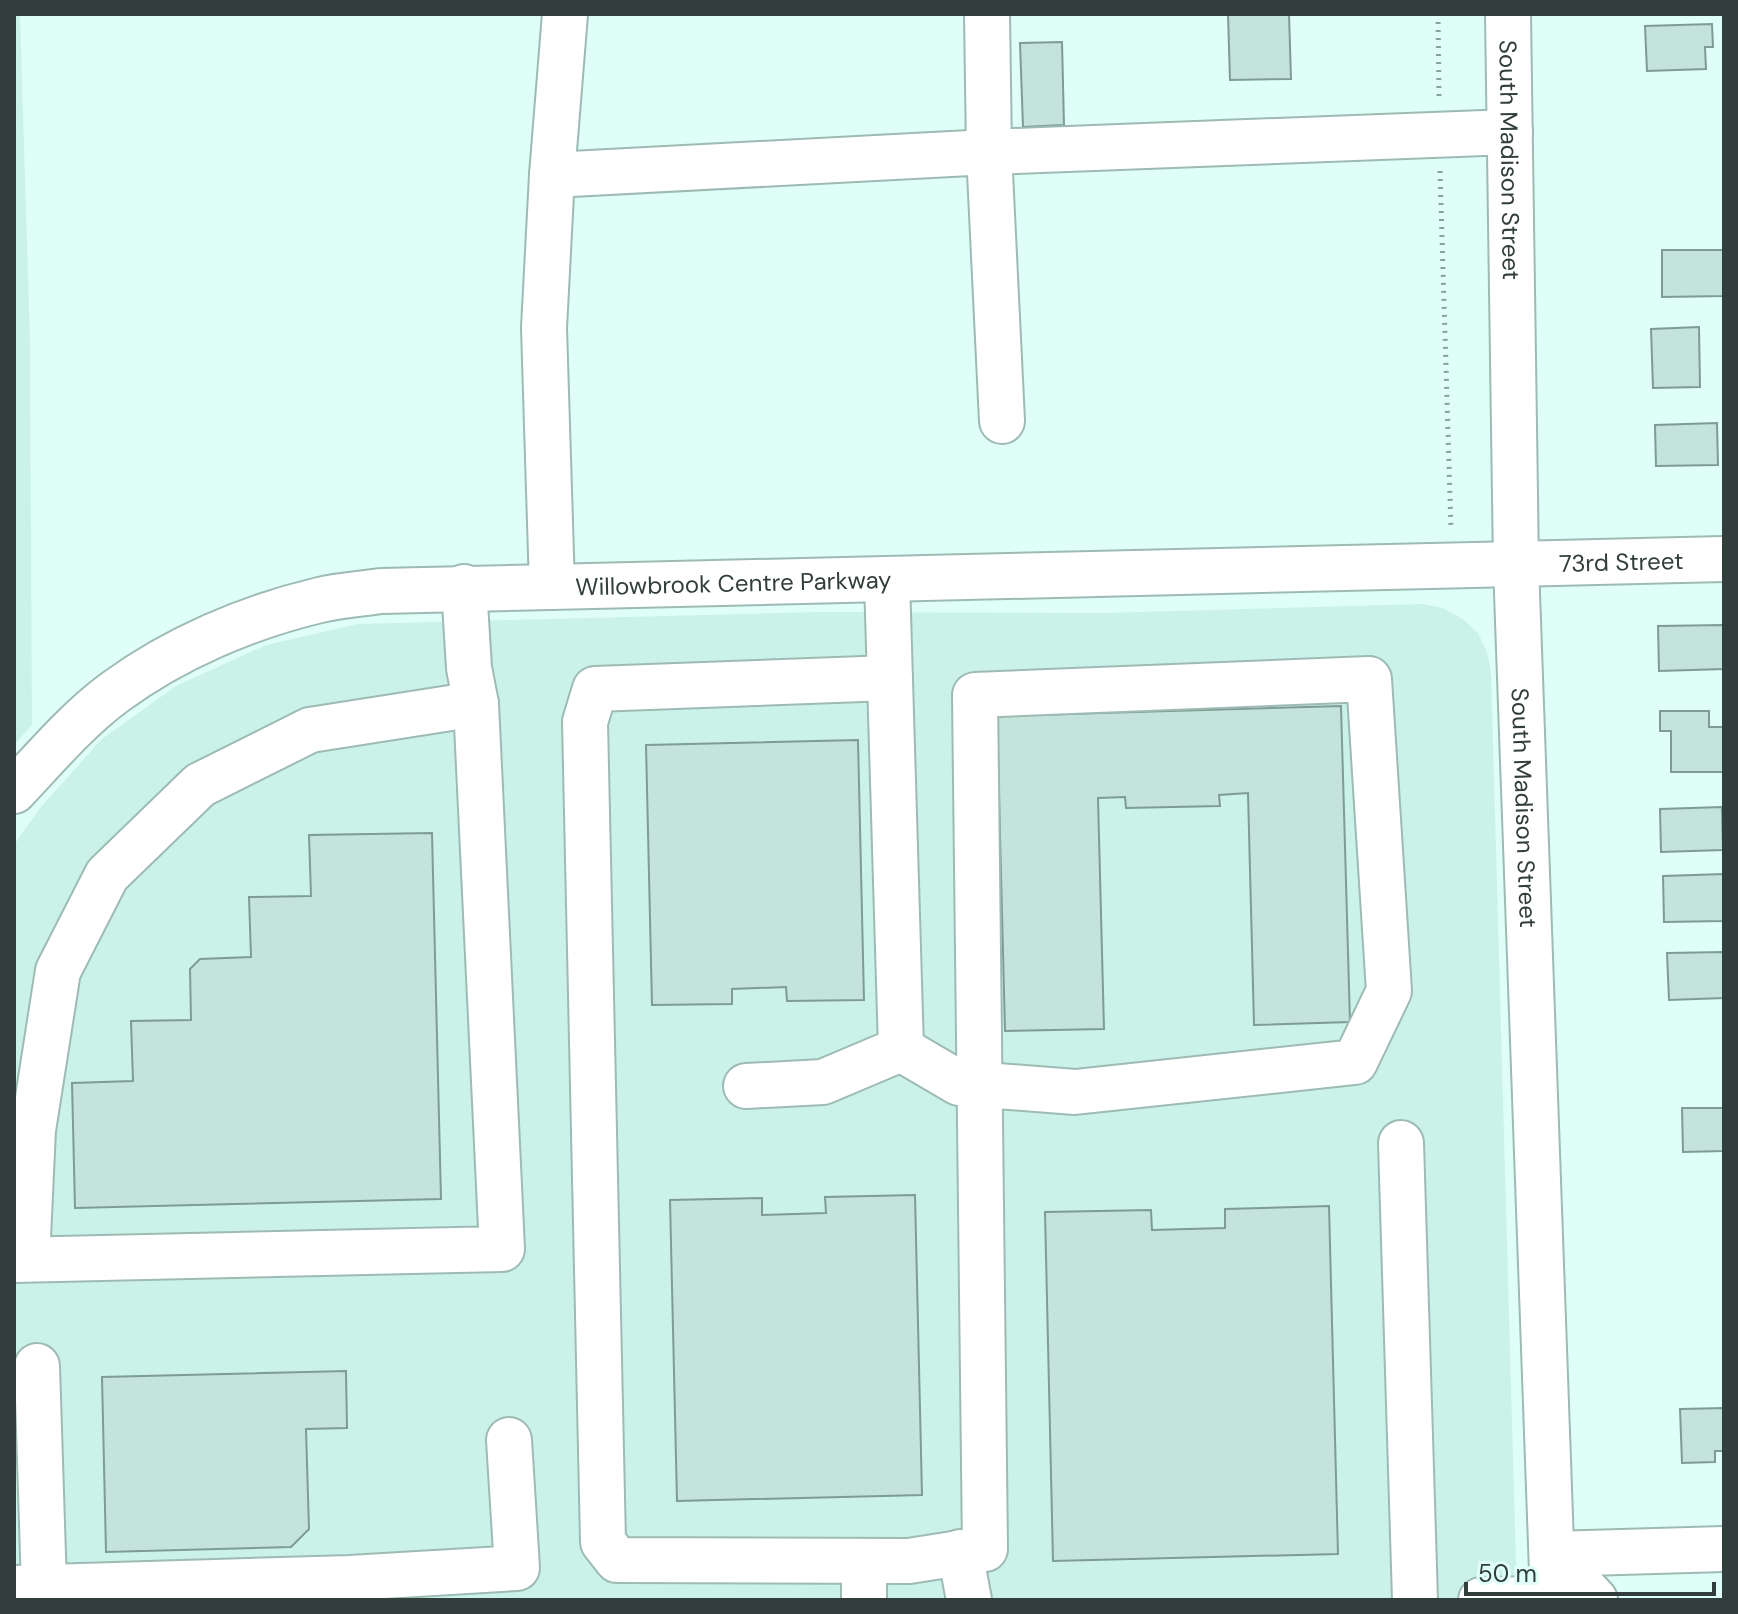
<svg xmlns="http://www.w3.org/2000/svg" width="1738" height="1614" viewBox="0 0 1738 1614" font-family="'DM Sans',sans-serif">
<rect width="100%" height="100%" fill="#dffef7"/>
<path fill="#cbf2e9" d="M14 14H20L30 341 32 725 14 745Z
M1423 604 1443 608 1463 619 1478 633 1487 652 1491 672 1517 1600H14V845L40 808 102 739 176 686 266 645 358 624 819 612 1104 613Z"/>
<path fill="#c4e3db" stroke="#7e9b94" stroke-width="2" d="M1228 14H1289L1291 79 1230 80Z
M1712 24 1713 47H1705L1706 69 1647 71 1645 26Z
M1062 42 1064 125 1023 127 1020 43Z
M1662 250H1724V296L1662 297Z
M1699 327 1700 387 1653 388 1651 329Z
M1717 423 1718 465 1656 466 1655 425Z
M1724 625V669L1659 671 1658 626Z
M1341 706 1350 1022 1254 1025 1248 793 1219 795 1220 806 1126 808 1125 797 1098 798 1104 1029 1005 1031 997 716Z
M1660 711H1709V727H1724V772H1671V731H1660Z
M858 740 864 1000 787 1001 786 987 732 989V1004L652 1005 646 745Z
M1722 807 1723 850 1661 852 1660 809Z
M432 833 441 1199 75 1208 72 1083 133 1081 131 1021 191 1020 190 969 200 959 251 957 249 897 311 896 309 835Z
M1724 874V921L1664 922 1663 876Z
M1724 952V998L1669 1000 1667 953Z
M1682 1108H1724V1151L1683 1152Z
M915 1195 922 1495 677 1501 670 1200 762 1198V1215L826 1213 825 1197Z
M1329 1206 1338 1554 1053 1561 1045 1212 1151 1210 1152 1230 1225 1228V1209Z
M346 1371 347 1428 306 1429 309 1529 291 1547 106 1552 102 1377Z
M1724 1408V1451H1715V1462L1682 1463 1680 1409Z"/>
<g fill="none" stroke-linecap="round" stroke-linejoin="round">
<g stroke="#9dbbb4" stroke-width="48">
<g id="minor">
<path d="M565 14 552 175 989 152 1002 421"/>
<path d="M987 14 989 152 1510 132"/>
<path id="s1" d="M1508 14 1516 565 1553 1600"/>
<path d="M552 587 544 328 552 175"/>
<path d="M890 678 595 689 585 722 603 1542 617 1560 909 1561 985 1549 975 695 1369 679 1389 991 1355 1062 1075 1092 959 1083 901 1049"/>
<path id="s2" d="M14 791C46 757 77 720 115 692 175 648 248 617 320 600 340 595 361 594 381 591L1724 559"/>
<path d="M746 1086 823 1082 901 1049 887 580"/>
<path d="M1401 1143 1415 1600"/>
<path d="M27 1259 33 1130 58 971 107 875 200 785 310 730 476 704"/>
<path d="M14 1260 502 1249 476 704 469 668 464 587"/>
<path d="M37 1366 44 1587"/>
<path d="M960 1552 969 1600"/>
<path d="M1552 1554 1724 1549"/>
<path d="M1552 1554 1595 1600"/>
<path d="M864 1561V1600"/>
<path d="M14 1588 350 1578 517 1568 509 1440"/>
<path d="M1481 1600 1553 1599"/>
</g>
</g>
<path stroke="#8aa09b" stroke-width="5" stroke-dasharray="2 6" stroke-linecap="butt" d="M1438 14 1439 97
M1440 171 1451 529"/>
<use href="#minor" stroke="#fff" stroke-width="44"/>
</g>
<g text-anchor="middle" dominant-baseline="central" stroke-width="6" stroke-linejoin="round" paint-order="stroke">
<g font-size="24" fill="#313e3b" stroke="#dffef7">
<text stroke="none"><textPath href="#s1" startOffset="146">South Madison Street</textPath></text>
<text stroke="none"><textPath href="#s2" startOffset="1670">73rd Street</textPath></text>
<text stroke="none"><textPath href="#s2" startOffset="782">Willowbrook Centre Parkway</textPath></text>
<text stroke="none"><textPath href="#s1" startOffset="794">South Madison Street</textPath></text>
</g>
</g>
<rect width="1738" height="1614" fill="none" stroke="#313e3b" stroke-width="32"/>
<path d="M1466 1582v12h248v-12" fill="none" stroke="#313e3b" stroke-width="4"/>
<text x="1478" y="1582" font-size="24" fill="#313e3b" stroke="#dffef7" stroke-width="6" paint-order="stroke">50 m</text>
</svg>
